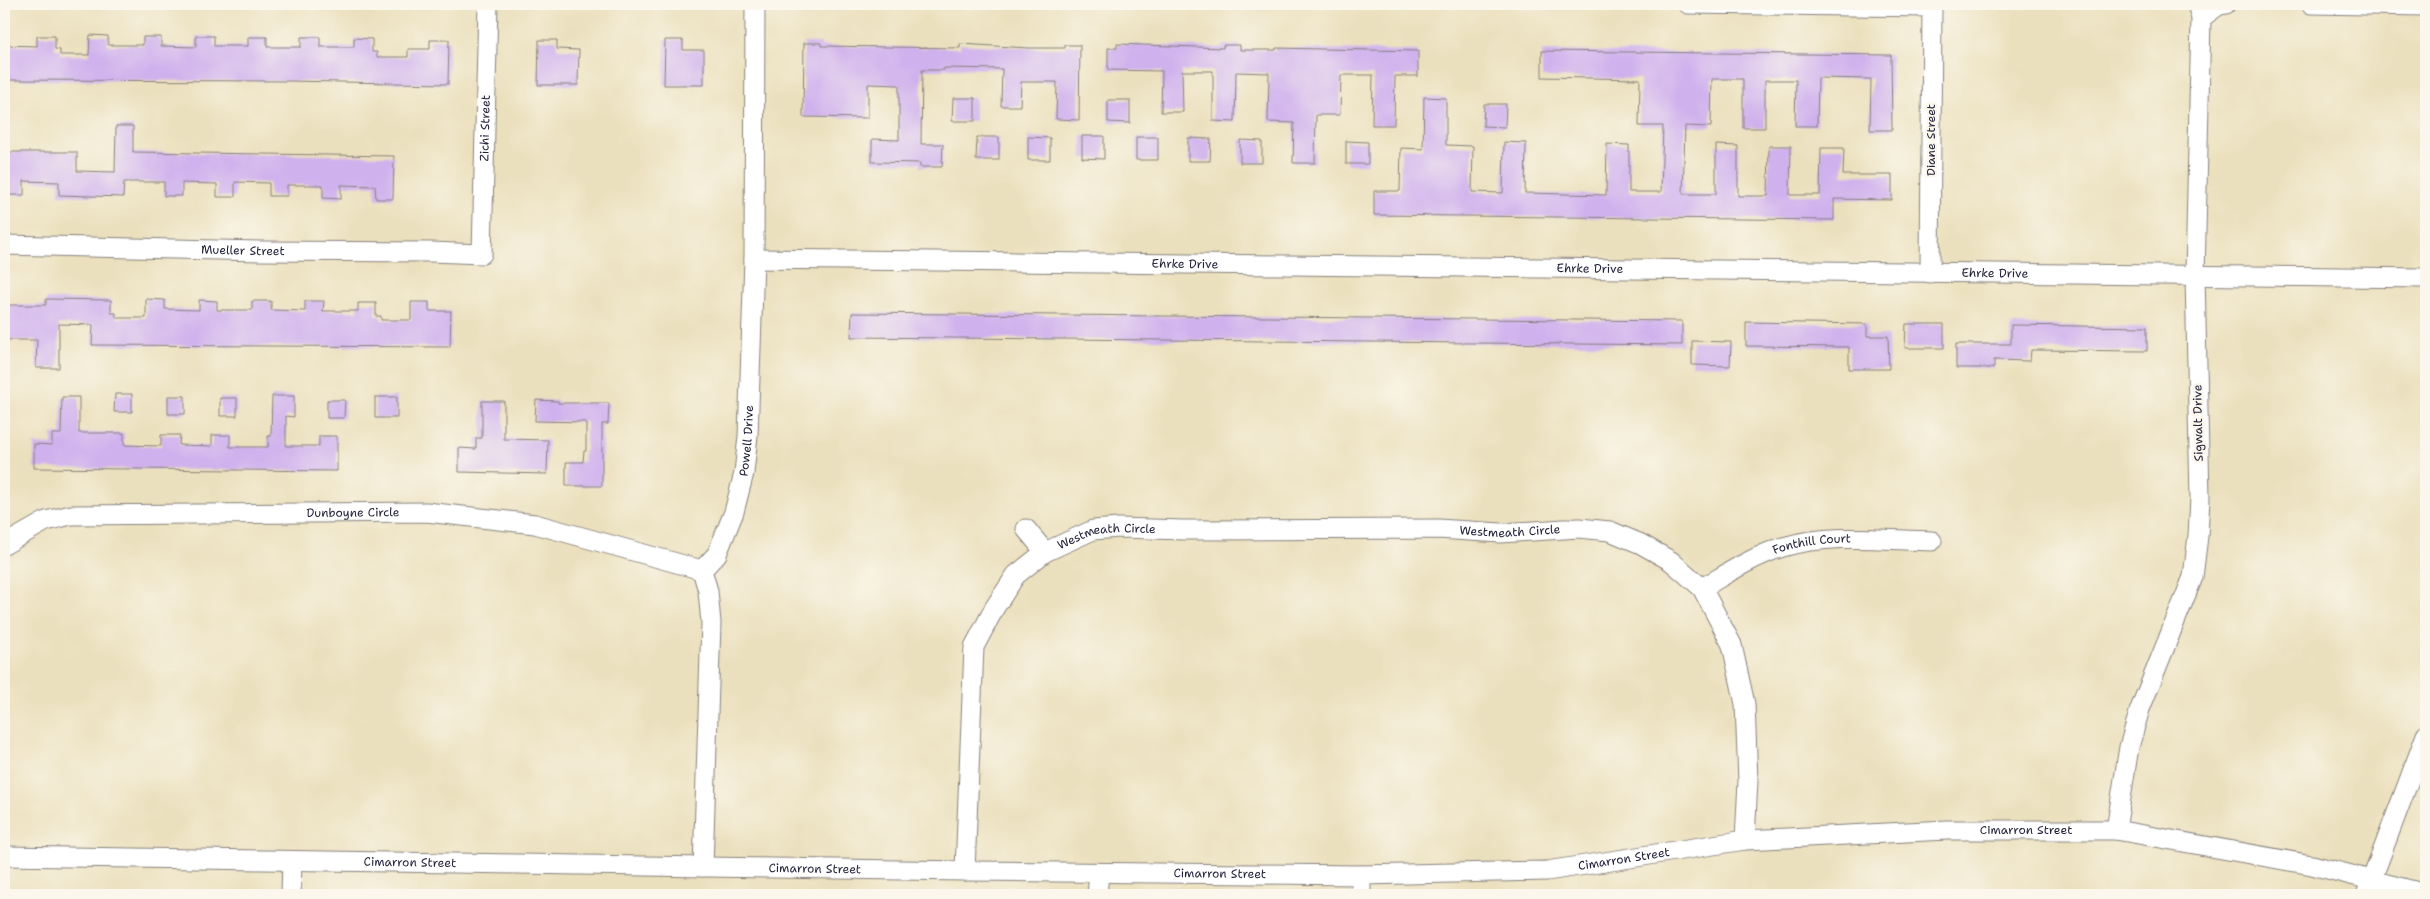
<svg xmlns="http://www.w3.org/2000/svg" width="2430" height="899" viewBox="0 0 2430 899" font-family="'Shantell Sans',sans-serif">
<rect width="100%" height="100%" fill="#fbf7ec"/>
<filter id="ink" filterUnits="userSpaceOnUse"><feTurbulence type="fractalNoise" baseFrequency=".02" numOctaves="2"/><feDisplacementMap in="SourceGraphic" scale="10" xChannelSelector="R" yChannelSelector="G"/><feConvolveMatrix kernelMatrix="1 2 1 2 8 2 1 2 1" color-interpolation-filters="sRGB"/></filter>
<filter id="wash" filterUnits="userSpaceOnUse"><feTurbulence type="fractalNoise" baseFrequency=".0096" numOctaves="4" result="noise"/><feDisplacementMap in="SourceGraphic" scale="20" xChannelSelector="R" yChannelSelector="G"/><feGaussianBlur stdDeviation="1.12" result="paint"/><feColorMatrix in="noise" values="0 0 0 0 0 0 0 0 0 0 0 0 0 0 0 0 0 1.4 0 .05"/><feComposite in="paint" operator="in"/></filter>
<g filter="url(#wash)">
<rect width="100%" height="100%" fill="#ebe0bd"/>
<g id="blocks">
<path fill="#cfb1ed" d="M90 35 108 36V45H143V37H161V46L196 47V36H214V46H248V37H267V47H301V37H320V47H354V38L372 39V52H377V57H408V49H430V40H449L448 84 288 81 4 80V45L37 46V36H55V49L60 50V55H89Z
M539 40H557V49L579 50 578 85H538Z
M665 40H683V50H704V85H664Z
M804 43H821V46L960 48V44L1029 48H1065V45H1080L1079 120 1056 119 1057 82H1021L1020 106H1001L1002 69 944 68V70H922L921 144H943L942 167H920V163L872 162V139L899 140V85L868 84V118L803 117Z
M1117 44 1223 48V45H1240V50H1276V48L1418 51V76H1395L1394 125H1372L1373 75H1341L1340 115H1316L1315 163H1293L1294 123 1268 122 1269 73 1236 72 1235 122 1213 121V71H1182L1183 112H1161L1162 71 1108 70V48H1117Z
M1542 51 1891 55 1892 130H1870L1871 79 1818 78 1817 126H1795L1796 80H1765V128H1743V79H1712L1711 127 1685 126 1683 194H1716V145L1738 146V196H1768L1769 146H1791L1790 195H1820L1821 148H1844L1843 175H1892V200L1834 199V220L1374 215V191H1400L1401 148 1423 149 1424 97 1446 98V145L1473 146 1472 192 1503 193 1504 142 1526 143 1525 193 1606 195 1607 144 1629 145V192H1661L1663 126H1639L1640 79 1542 77Z
M953 98H975V121H952Z
M1108 100H1130V123L1108 122Z
M1484 104H1506L1505 127 1483 126Z
M116 126H133V152L394 156 393 199H376L375 186 341 185V199L323 198V185H287V196H269V183L235 182V197H217V184L182 183V196H164V182H124L123 197 59 195V182L24 181V195H6L4 152H77V171L115 172Z
M1082 136H1104V159L1082 158Z
M977 137H999V160H976Z
M1028 137 1050 138V160H1028Z
M1136 137H1158V160H1136Z
M1188 138 1211 139 1210 161H1188Z
M1240 140 1262 141V163H1240Z
M1346 141 1368 142V164H1346Z
M46 299 111 300V313H116V318H146V299L165 300V309L199 310V300L217 301V310H252V301H271V310L305 311V301H324L323 311H358V303H376V316H381V320H411V302H429V311H451L450 347 92 345 93 325 59 324V368H36L37 340H4V305H46Z
M852 313 1682 321V345L851 337Z
M1746 322 1867 324V336H1888L1889 369H1849V347L1746 346Z
M1906 324H1944V348H1905Z
M2011 325 2147 327V351L2031 350 2030 361 1994 360V368H1956V344H2011Z
M1692 341 1731 342 1730 366 1692 365Z
M115 394H132V412H114Z
M168 396H185V414H168Z
M272 396H294V417L286 416V446H319V436H337V471L34 468V444L52 445V434H61L62 397H79V433H124V445L161 446V435H180L179 445 212 446V435H230V447H268V436H271Z
M375 397H397V418H375Z
M220 398H237V416H220Z
M327 400H345L344 418H327Z
M536 400 558 401V403H609L608 424H602V486H566V462H583L584 451H586V422L535 421Z
M482 401H504V439L548 440 547 474 459 472V448L476 449V438H482Z"/>
</g>
</g>
<g filter="url(#ink)">
<use href="#blocks" fill-opacity="0" stroke="#86817c" stroke-width="1"/>
<g fill="none" stroke-linecap="round" stroke-linejoin="round">
<g stroke="#86817c" stroke-width="21">
<g id="minor">
<path d="M1688 4 1932 7 1930 273"/>
<path d="M2311 4 2426 6"/>
<path d="M2201 18 2219 5 2226 4"/>
<path id="s1" d="M4 245 260 251 431 252 482 254 488 4"/>
<path id="s2" d="M754 259 2426 278"/>
<path id="s3" d="M4 545 46 521 71 515 426 512 535 524 702 570"/>
<path id="s4" d="M1045 552 1093 530 1119 528 1184 530 1438 529 1501 533 1579 528 1610 531 1641 544 1671 561 1702 588 1732 645 1745 704 1748 781 1745 840"/>
<path id="s5" d="M1702 588C1728 573 1754 556 1783 547 1831 533 1883 540 1932 541"/>
<path d="M2116 830 2129 747 2140 709 2193 577 2198 536 2200 498 2195 276 2201 18 2197 4"/>
<path id="s6" d="M4 856 965 871 1361 875 1547 871 1745 840 1947 830H2116L2312 865 2426 894"/>
<path id="s7" d="M703 867 711 623 708 591 702 570 717 554 734 512 744 473 748 436 754 259 755 4"/>
<path d="M965 871 974 647 995 607 1016 575 1045 552 1026 529"/>
<path d="M291 895 292 862"/>
<path d="M1097 895 1099 873"/>
<path d="M1361 895V875"/>
<path d="M2366 895 2426 735"/>
</g>
</g>
<use href="#minor" stroke="#fff" stroke-width="19"/>
</g>
</g>
<g text-anchor="middle" dominant-baseline="central" stroke-width="5" stroke-linejoin="round" paint-order="stroke">
<g font-size="12" fill="#22223b" stroke="#fbf7ec">
<text stroke="none"><textPath href="#s1" startOffset="604">Zichi Street</textPath></text>
<text transform="translate(1931 140) rotate(-90)">Diane Street</text>
<text stroke="none"><textPath href="#s1" startOffset="239">Mueller Street</textPath></text>
<text stroke="none"><textPath href="#s2" startOffset="431">Ehrke Drive</textPath></text>
<text stroke="none"><textPath href="#s2" startOffset="836">Ehrke Drive</textPath></text>
<text stroke="none"><textPath href="#s2" startOffset="1241">Ehrke Drive</textPath></text>
<text transform="translate(2198 423) rotate(-91)">Sigwalt Drive</text>
<text stroke="none"><textPath href="#s7" startOffset="438">Powell Drive</textPath></text>
<text stroke="none"><textPath href="#s3" startOffset="356">Dunboyne Circle</textPath></text>
<text stroke="none"><textPath href="#s4" startOffset="470">Westmeath Circle</textPath></text>
<text stroke="none"><textPath href="#s4" startOffset="65">Westmeath Circle</textPath></text>
<text stroke="none"><textPath href="#s5" startOffset="120">Fonthill Court</textPath></text>
<text stroke="none"><textPath href="#s6" startOffset="2025">Cimarron Street</textPath></text>
<text stroke="none"><textPath href="#s6" startOffset="1621">Cimarron Street</textPath></text>
<text stroke="none"><textPath href="#s6" startOffset="406">Cimarron Street</textPath></text>
<text stroke="none"><textPath href="#s6" startOffset="811">Cimarron Street</textPath></text>
<text stroke="none"><textPath href="#s6" startOffset="1216">Cimarron Street</textPath></text>
</g>
</g>
<rect width="2430" height="899" fill="none" stroke="#fbf7ec" stroke-width="20"/>
</svg>
